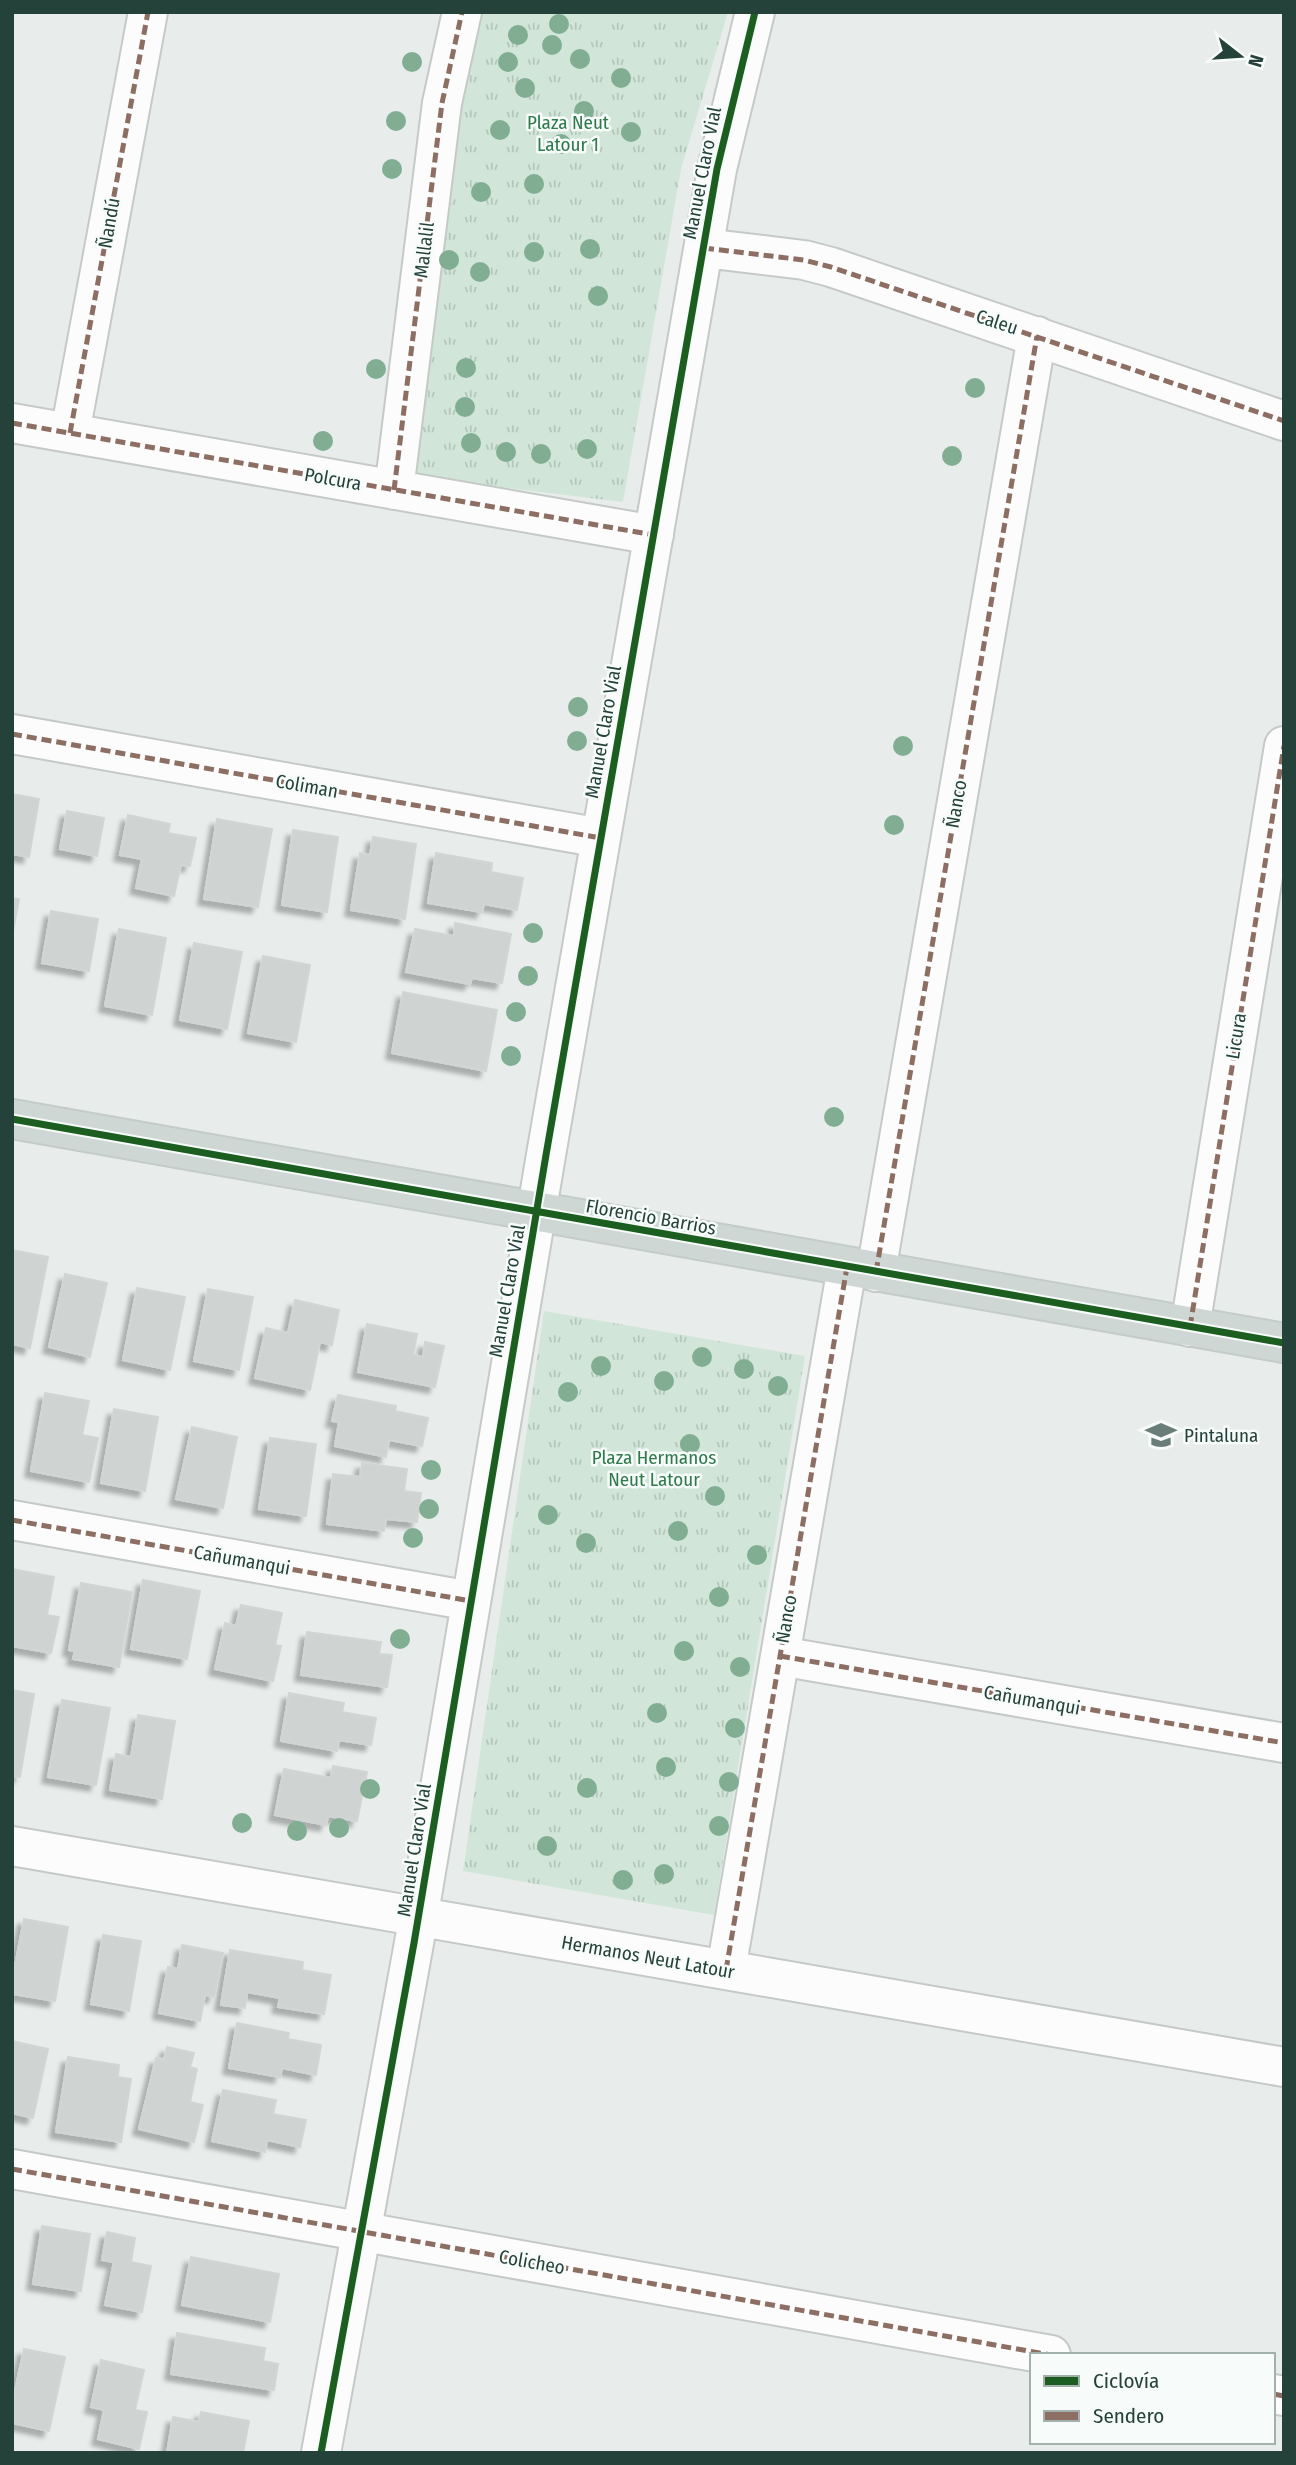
<svg xmlns="http://www.w3.org/2000/svg" width="1296" height="2465" viewBox="0 0 1296 2465" font-family="'Fira Sans Condensed',sans-serif">
<defs>
<pattern id="grass-tufts" width="24" height="20" patternUnits="userSpaceOnUse" patternTransform="scale(1.75)"><rect width="24" height="20" fill="#d1e6d8"/><path d="M3 7l-1-3M5 7V3M7 7l1-3M15 17l-1-3M17 17v-4M19 17l1-3" fill="none" stroke="#b3c6ba"/></pattern>
<filter id="shadow"><feDropShadow dx="-6" dy="6" stdDeviation="2" flood-color="#0004"/></filter>
</defs>
<rect width="100%" height="100%" fill="#e8edeb"/>
<path fill="url(#grass-tufts)" d="M472 12H728L681 169 623 502 411 476Z
M544 1311 805 1356 714 1915 463 1871Z"/>
<path fill="#cfd4d2" stroke="#d1d6d4" stroke-width="2" filter="url(#shadow)" d="M12 794 39 799 29 857 12 854Z
M67 811 104 818 97 856 60 849Z
M128 815 170 824 168 833 196 838 190 866 181 865 174 896 136 888 142 859 120 855Z
M217 819 272 829 258 907 204 899Z
M293 830 338 837 327 912 282 905Z
M373 837 416 844 405 919 351 910 360 853 370 855Z
M436 853 492 863 491 872 523 878 517 910 484 904 482 912 428 903Z
M12 898 19 899 12 936Z
M51 911 98 919 89 971 42 963Z
M455 923 511 934 502 983 472 978 470 984 406 972 415 929 454 936Z
M119 929 166 938 152 1015 105 1006Z
M194 943 242 952 227 1029 180 1020Z
M263 956 310 965 296 1042 248 1033Z
M403 992 497 1010 486 1071 392 1053Z
M12 1250 48 1257 30 1348 12 1344Z
M65 1274 107 1283 90 1357 49 1347Z
M137 1288 185 1297 170 1370 123 1360Z
M208 1289 253 1297 239 1370 194 1361Z
M295 1300 339 1310 332 1345 320 1342 310 1390 255 1378 266 1328 288 1333Z
M367 1324 417 1334 413 1355 423 1357 425 1342 444 1346 435 1387 358 1372Z
M45 1393 89 1401 82 1435 98 1438 89 1482 31 1471Z
M338 1395 396 1406 395 1411 428 1418 422 1446 389 1440 386 1457 335 1446 339 1422 332 1421Z
M114 1409 158 1417 145 1491 101 1483Z
M192 1427 237 1437 223 1508 176 1499Z
M270 1438 316 1444 306 1516 259 1509Z
M362 1463 407 1469 404 1491 421 1493 417 1522 386 1519 384 1531 327 1524 333 1474 360 1477Z
M12 1569 54 1577 47 1615 59 1617 51 1653 12 1646Z
M143 1580 200 1591 187 1659 131 1649Z
M81 1583 132 1592 119 1667 73 1659 75 1651 69 1650Z
M241 1605 282 1613 275 1645 281 1646 273 1681 215 1669 225 1623 236 1626Z
M307 1632 381 1642 379 1654 392 1655 387 1687 301 1675Z
M12 1690 34 1694 20 1777 12 1776Z
M289 1693 344 1703 342 1712 376 1718 371 1745 339 1740 337 1751 281 1741Z
M62 1700 110 1708 96 1785 48 1777Z
M138 1715 175 1721 162 1799 110 1790 116 1754 131 1757Z
M333 1766 367 1772 357 1821 328 1816 326 1825 275 1815 284 1769 331 1778Z
M24 1919 68 1927 55 2001 12 1994V1982Z
M103 1935 141 1941 129 2011 91 2004Z
M182 1945 223 1953 214 1997 205 1995 200 2021 159 2013 168 1967 178 1969Z
M230 1950 303 1962 302 1970 331 1975 324 2014 278 2007 280 1998 247 1992 245 2008 221 2005Z
M237 2023 289 2033 288 2039 321 2045 316 2075 282 2068 280 2077 229 2068Z
M12 2041 48 2049 33 2118 12 2113Z
M167 2047 194 2053 190 2067 197 2069 190 2102 203 2105 194 2142 139 2129 156 2058 164 2059Z
M68 2057 119 2065 118 2077 131 2079 121 2142 56 2132Z
M223 2090 276 2100 273 2114 306 2120 300 2147 267 2140 265 2152 212 2141Z
M42 2226 90 2234 81 2291 33 2284Z
M107 2232 135 2238 131 2262 151 2266 142 2312 105 2305 114 2262 102 2260Z
M191 2257 279 2274 270 2322 182 2305Z
M177 2333 265 2348 263 2361 278 2364 274 2390 171 2374Z
M24 2349 65 2357 49 2431 12 2423V2405Z
M101 2360 144 2370 135 2410 147 2412 139 2449 98 2439 104 2410 91 2407Z
M201 2412 249 2421 243 2453H167L173 2417 199 2422Z"/>
<g fill="none" stroke-linecap="round" stroke-linejoin="round">
<g stroke="#c5cac8" stroke-width="42">
<path id="minor" d="M704 248 804 260 831 267 1284 421
M12 423 654 535
M70 433 148 12
M394 490 442 103 462 12
M12 734 601 838
M876 1272 1037 336
M1190 1327 1284 746
M12 1520 471 1601
M780 1656 1284 1743
M12 1846 1284 2067
M726 1970 847 1267
M12 2169 1051 2355
M1273 2394 1284 2396
M321 2453 414 1943 546 1155 717 169 755 12"/>
</g>
<g stroke="#c3ccc9" stroke-width="42">
<path id="major" d="M12 1119 1284 1343"/>
</g>
<use href="#minor" stroke="#fcfcfc" stroke-width="38"/>
<use href="#major" stroke="#cfd7d5" stroke-width="38"/>
<path stroke="#8d6e63" stroke-width="5" stroke-dasharray="10 5" stroke-linecap="butt" d="M704 248 804 260 831 267 1284 421
M12 423 654 535
M70 433 148 12
M394 490 442 103 462 12
M12 734 601 838
M876 1272 1037 336
M1190 1327 1284 746
M12 1520 471 1601
M780 1656 1284 1743
M726 1970 847 1267
M12 2169 1051 2355
M1273 2394 1284 2396"/>
<g stroke="#f7fbf9" stroke-width="11">
<path id="cycleway" d="M12 1119 1284 1343
M321 2453 414 1943 546 1155 717 169 755 12"/>
</g>
<use href="#cycleway" stroke="#1b5e20" stroke-width="7"/>
</g>
<g fill="#81ae93">
<circle cx="559" cy="24" r="10"/>
<circle cx="518" cy="35" r="10"/>
<circle cx="552" cy="45" r="10"/>
<circle cx="580" cy="59" r="10"/>
<circle cx="412" cy="62" r="10"/>
<circle cx="508" cy="62" r="10"/>
<circle cx="621" cy="78" r="10"/>
<circle cx="525" cy="88" r="10"/>
<circle cx="584" cy="111" r="10"/>
<circle cx="396" cy="121" r="10"/>
<circle cx="500" cy="130" r="10"/>
<circle cx="631" cy="132" r="10"/>
<circle cx="561" cy="144" r="10"/>
<circle cx="392" cy="169" r="10"/>
<circle cx="534" cy="184" r="10"/>
<circle cx="481" cy="192" r="10"/>
<circle cx="590" cy="249" r="10"/>
<circle cx="534" cy="252" r="10"/>
<circle cx="449" cy="260" r="10"/>
<circle cx="480" cy="272" r="10"/>
<circle cx="598" cy="296" r="10"/>
<circle cx="466" cy="368" r="10"/>
<circle cx="376" cy="369" r="10"/>
<circle cx="975" cy="388" r="10"/>
<circle cx="465" cy="407" r="10"/>
<circle cx="323" cy="441" r="10"/>
<circle cx="471" cy="443" r="10"/>
<circle cx="587" cy="449" r="10"/>
<circle cx="506" cy="452" r="10"/>
<circle cx="541" cy="454" r="10"/>
<circle cx="952" cy="456" r="10"/>
<circle cx="578" cy="707" r="10"/>
<circle cx="577" cy="741" r="10"/>
<circle cx="903" cy="746" r="10"/>
<circle cx="894" cy="825" r="10"/>
<circle cx="533" cy="933" r="10"/>
<circle cx="528" cy="976" r="10"/>
<circle cx="516" cy="1012" r="10"/>
<circle cx="511" cy="1056" r="10"/>
<circle cx="834" cy="1117" r="10"/>
<circle cx="702" cy="1357" r="10"/>
<circle cx="601" cy="1366" r="10"/>
<circle cx="744" cy="1369" r="10"/>
<circle cx="664" cy="1381" r="10"/>
<circle cx="778" cy="1386" r="10"/>
<circle cx="568" cy="1392" r="10"/>
<circle cx="690" cy="1444" r="10"/>
<circle cx="431" cy="1470" r="10"/>
<circle cx="715" cy="1496" r="10"/>
<circle cx="429" cy="1509" r="10"/>
<circle cx="548" cy="1515" r="10"/>
<circle cx="678" cy="1531" r="10"/>
<circle cx="413" cy="1538" r="10"/>
<circle cx="586" cy="1543" r="10"/>
<circle cx="757" cy="1555" r="10"/>
<circle cx="719" cy="1597" r="10"/>
<circle cx="400" cy="1639" r="10"/>
<circle cx="684" cy="1651" r="10"/>
<circle cx="740" cy="1667" r="10"/>
<circle cx="657" cy="1713" r="10"/>
<circle cx="735" cy="1728" r="10"/>
<circle cx="666" cy="1767" r="10"/>
<circle cx="729" cy="1782" r="10"/>
<circle cx="587" cy="1788" r="10"/>
<circle cx="370" cy="1789" r="10"/>
<circle cx="242" cy="1823" r="10"/>
<circle cx="719" cy="1826" r="10"/>
<circle cx="339" cy="1828" r="10"/>
<circle cx="297" cy="1831" r="10"/>
<circle cx="547" cy="1846" r="10"/>
<circle cx="664" cy="1874" r="10"/>
<circle cx="623" cy="1880" r="10"/>
</g>
<defs>
<g id="school-bare" transform="scale(2.415)"><path d="M0-5L7-2L0 1L-7-2ZM-4 1L0 2.5L4 1V4Q0 6-4 4Z" fill="#697e78" stroke="#f7fbf9" stroke-width="2.5" paint-order="stroke"/></g>
</defs>
<g fill-rule="evenodd">
<use href="#school-bare" x="1161" y="1435"/>
</g>
<g text-anchor="middle" dominant-baseline="central" stroke-width="5" stroke-linejoin="round" paint-order="stroke">
<g font-size="19" fill="#2d7a4b" stroke="#f7fbf9">
<text x="568" y="122">Plaza Neut<tspan x="568" dy="22">Latour 1</tspan></text>
<text x="654" y="1457">Plaza Hermanos<tspan x="654" dy="22">Neut Latour</tspan></text>
</g>
<g font-size="19" fill="#24423a" stroke="#f7fbf9">
<text transform="translate(702 173) rotate(-79)">Manuel Claro Vial</text>
<text transform="translate(109 223) rotate(-80)">Ñandú</text>
<text transform="translate(424 250) rotate(-83)">Mallalil</text>
<text transform="translate(997 322) rotate(18)">Caleu</text>
<text transform="translate(333 479) rotate(10)">Polcura</text>
<text transform="translate(603 732) rotate(-80)">Manuel Claro Vial</text>
<text transform="translate(307 786) rotate(10)">Coliman</text>
<text transform="translate(956 804) rotate(-80)">Ñanco</text>
<text transform="translate(1236 1036) rotate(-81)">Licura</text>
<text transform="translate(651 1217) rotate(10)">Florencio Barrios</text>
<text transform="translate(507 1291) rotate(-80)">Manuel Claro Vial</text>
<text transform="translate(242 1560) rotate(10)">Cañumanqui</text>
<text transform="translate(786 1619) rotate(-80)">Ñanco</text>
<text transform="translate(1032 1700) rotate(10)">Cañumanqui</text>
<text transform="translate(414 1850) rotate(-81)">Manuel Claro Vial</text>
<text transform="translate(648 1957) rotate(10)">Hermanos Neut Latour</text>
<text transform="translate(532 2262) rotate(10)">Colicheo</text>
</g>
<g font-size="19" fill="#24423a" stroke="#f7fbf9" text-anchor="start">
<text x="1184" y="1435">Pintaluna</text>
</g>
</g>
<rect width="1296" height="2465" fill="none" stroke="#24423a" stroke-width="28"/>
<rect x="1030" y="2353" width="245" height="91" fill="#f7fbf9" stroke="#a3b1ad" stroke-width="2"/>
<rect x="1044" y="2376" width="35" height="10" fill="#1b5e20" stroke="#a3b1ad" stroke-width="2"/>
<text x="1093" y="2388" font-size="21" fill="#24423a">Ciclovía</text>
<rect x="1044" y="2411" width="35" height="10" fill="#8d6e63" stroke="#a3b1ad" stroke-width="2"/>
<text x="1093" y="2423" font-size="21" fill="#24423a">Sendero</text>
<g transform="translate(1240 56) rotate(107)" stroke="#f7fbf9" stroke-width="5" paint-order="stroke">
<path d="M0-5L12 26L0 18L-12 26Z" fill="#24423a"/>
<text y="-10" font-size="19" font-weight="bold" text-anchor="middle" fill="#24423a">N</text>
</g>
</svg>
